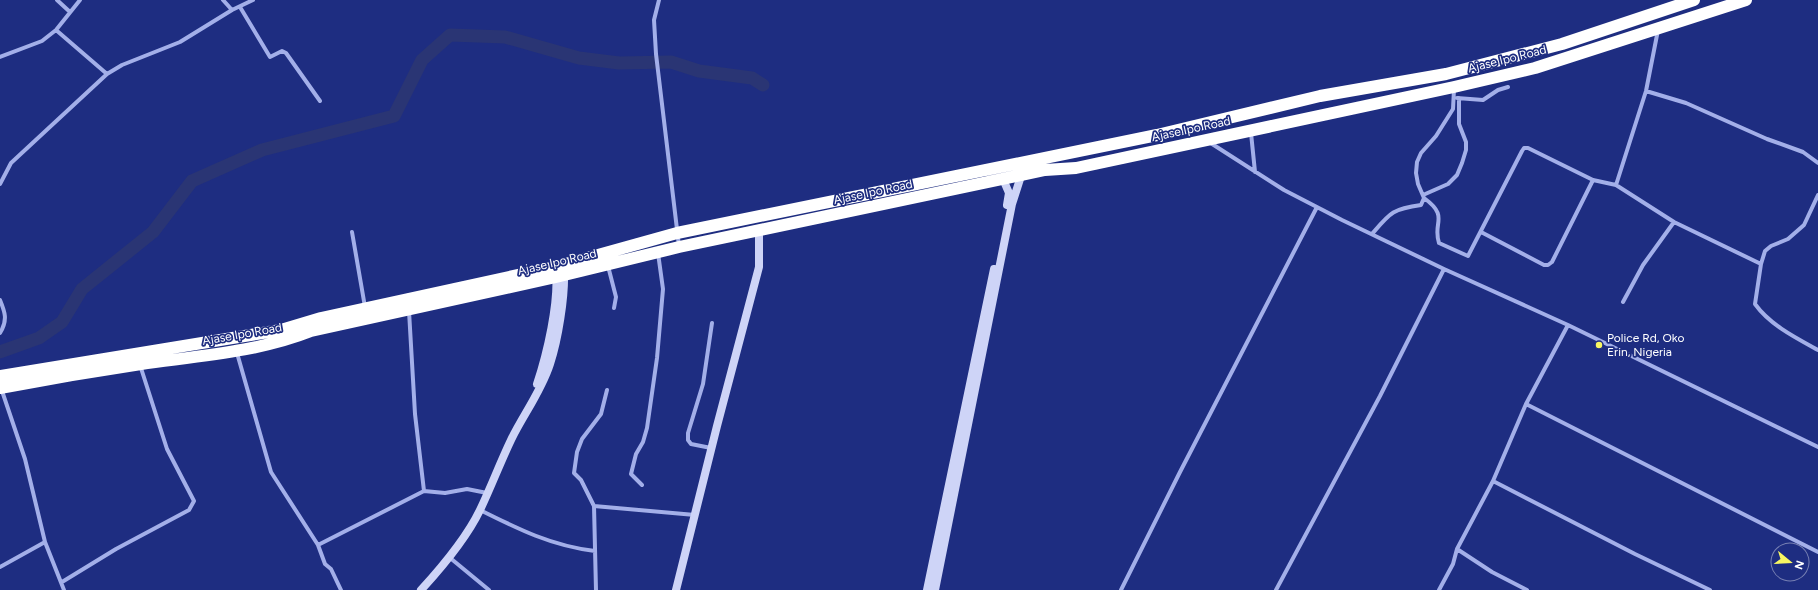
<svg xmlns="http://www.w3.org/2000/svg" width="1818" height="590" viewBox="0 0 1818 590" font-family="Figtree,sans-serif">
<rect width="100%" height="100%" fill="#1e2d81"/>
<g fill="none" stroke-linecap="round" stroke-linejoin="round">
<path stroke="#2a3574" stroke-width="13" d="M0 352 39 338 62 322 82 289 153 232 192 181 262 150 394 116 422 60 450 35 505 37 579 58 619 63 671 62 699 71 752 78 763 85"/>
<path stroke="#a3afe9" stroke-width="4" d="M57 0 70 12
M223 0 232 10
M659 0 654 20 656 54 679 246
M240 7 270 57 282 51 286 53 320 101
M56 30 107 74
M0 57 42 41 56 30 80 0
M1646 91 1686 103 1767 139 1803 152 1818 163
M1457 98 1483 100 1498 90 1508 87
M1251 133 1255 172
M1209 142 1284 190 1342 220 1444 269 1568 325 1818 447
M0 184 11 163 107 74 122 65 180 42 232 10 253 0
M1616 185 1646 91 1658 30
M1423 195 1448 184 1457 175 1462 163 1466 150V142L1459 124V98
M1424 198C1450 217 1432 222 1439 243L1468 256 1522 151 1524 148H1528L1593 180 1616 185 1674 222 1761 264 1765 251 1771 246 1788 239 1804 225 1818 195
M352 232 365 307
M1481 232 1544 265H1548L1552 262 1593 180
M1372 234C1390 213 1392 209 1421 205L1424 198 1418 184 1416 173 1417 162 1421 153 1436 136 1453 109 1454 89
M1761 264 1755 304C1770 325 1796 338 1818 350
M608 266 616 297 614 308
M0 300C5 312 8 320 0 333
M1623 302 1643 265 1674 222
M409 311 415 414 424 491
M237 353 271 472 318 545 325 564 331 569 341 590
M1 388 25 459 45 542 64 590
M1526 404 1818 552
M711 448 691 444 688 440V433L703 384 712 323
M1493 481 1635 554 1710 590
M642 485 631 474 636 454 643 442 647 428 657 358 663 289 658 253
M594 506 695 515
M480 510C518 529 552 546 595 551
M318 545 424 491 445 493 467 489 487 493
M1457 549 1492 572 1527 590
M449 557 489 590
M0 567 45 542
M62 582 116 549 189 510 194 501 167 449 140 365
M596 590 594 506 581 480 574 473 577 452 582 439 601 414 607 390
M1121 590 1180 472 1317 207
M1276 590 1380 396 1444 269
M1439 590 1453 564 1457 549 1493 481 1526 404 1568 325"/>
<path stroke="#ced4f7" stroke-width="8" d="M1003 179 1009 193 1007 205
M537 384C547 354 559 303 556 272
M421 590C443 566 466 539 480 510 491 487 500 463 511 440 523 415 541 392 550 364 558 340 565 297 564 271
M676 590 717 426 759 267V230
M927 590 994 269
M935 590 1012 204 1021 176"/>
<path stroke="#fff" stroke-width="12" d="M0 376 281 330 321 318 555 267 677 233 1157 135 1320 96 1446 74 1562 44 1694 0
M0 388C47 379 94 371 141 364 198 356 258 352 311 331L556 277 679 247 1045 170 1076 168 1454 87 1535 68 1746 0"/>
</g>
<circle fill="#f8f762" stroke="#1e2d81" stroke-width="1.5" cx="1599" cy="345" r="4"/>
<g text-anchor="middle" dominant-baseline="central" stroke-width="3.5" stroke-linejoin="round" paint-order="stroke">
<g font-size="12" fill="#fff" stroke="#1e2d81">
<text transform="translate(1507 59) rotate(-14)">Ajase Ipo Road</text>
<text transform="translate(1191 129) rotate(-12)">Ajase Ipo Road</text>
<text transform="translate(873 192) rotate(-12)">Ajase Ipo Road</text>
<text transform="translate(557 262) rotate(-13)">Ajase Ipo Road</text>
<text transform="translate(242 334) rotate(-10)">Ajase Ipo Road</text>
</g>
<g font-size="12" fill="#fff" stroke="#1e2d81" text-anchor="start">
<text x="1607" y="338">Police Rd, Oko<tspan x="1607" dy="14">Erin, Nigeria</tspan></text>
</g>
</g>
<g transform="translate(1790 562) rotate(108)"><circle r="19" fill="#1e2d81" stroke="#7881b3"/>
<path d="M0-3L7 15L0 10L-7 15Z" fill="#f8f762"/>
<text y="-6" font-size="11" font-weight="bold" text-anchor="middle" fill="#ffffff">N</text>
</g>
</svg>
